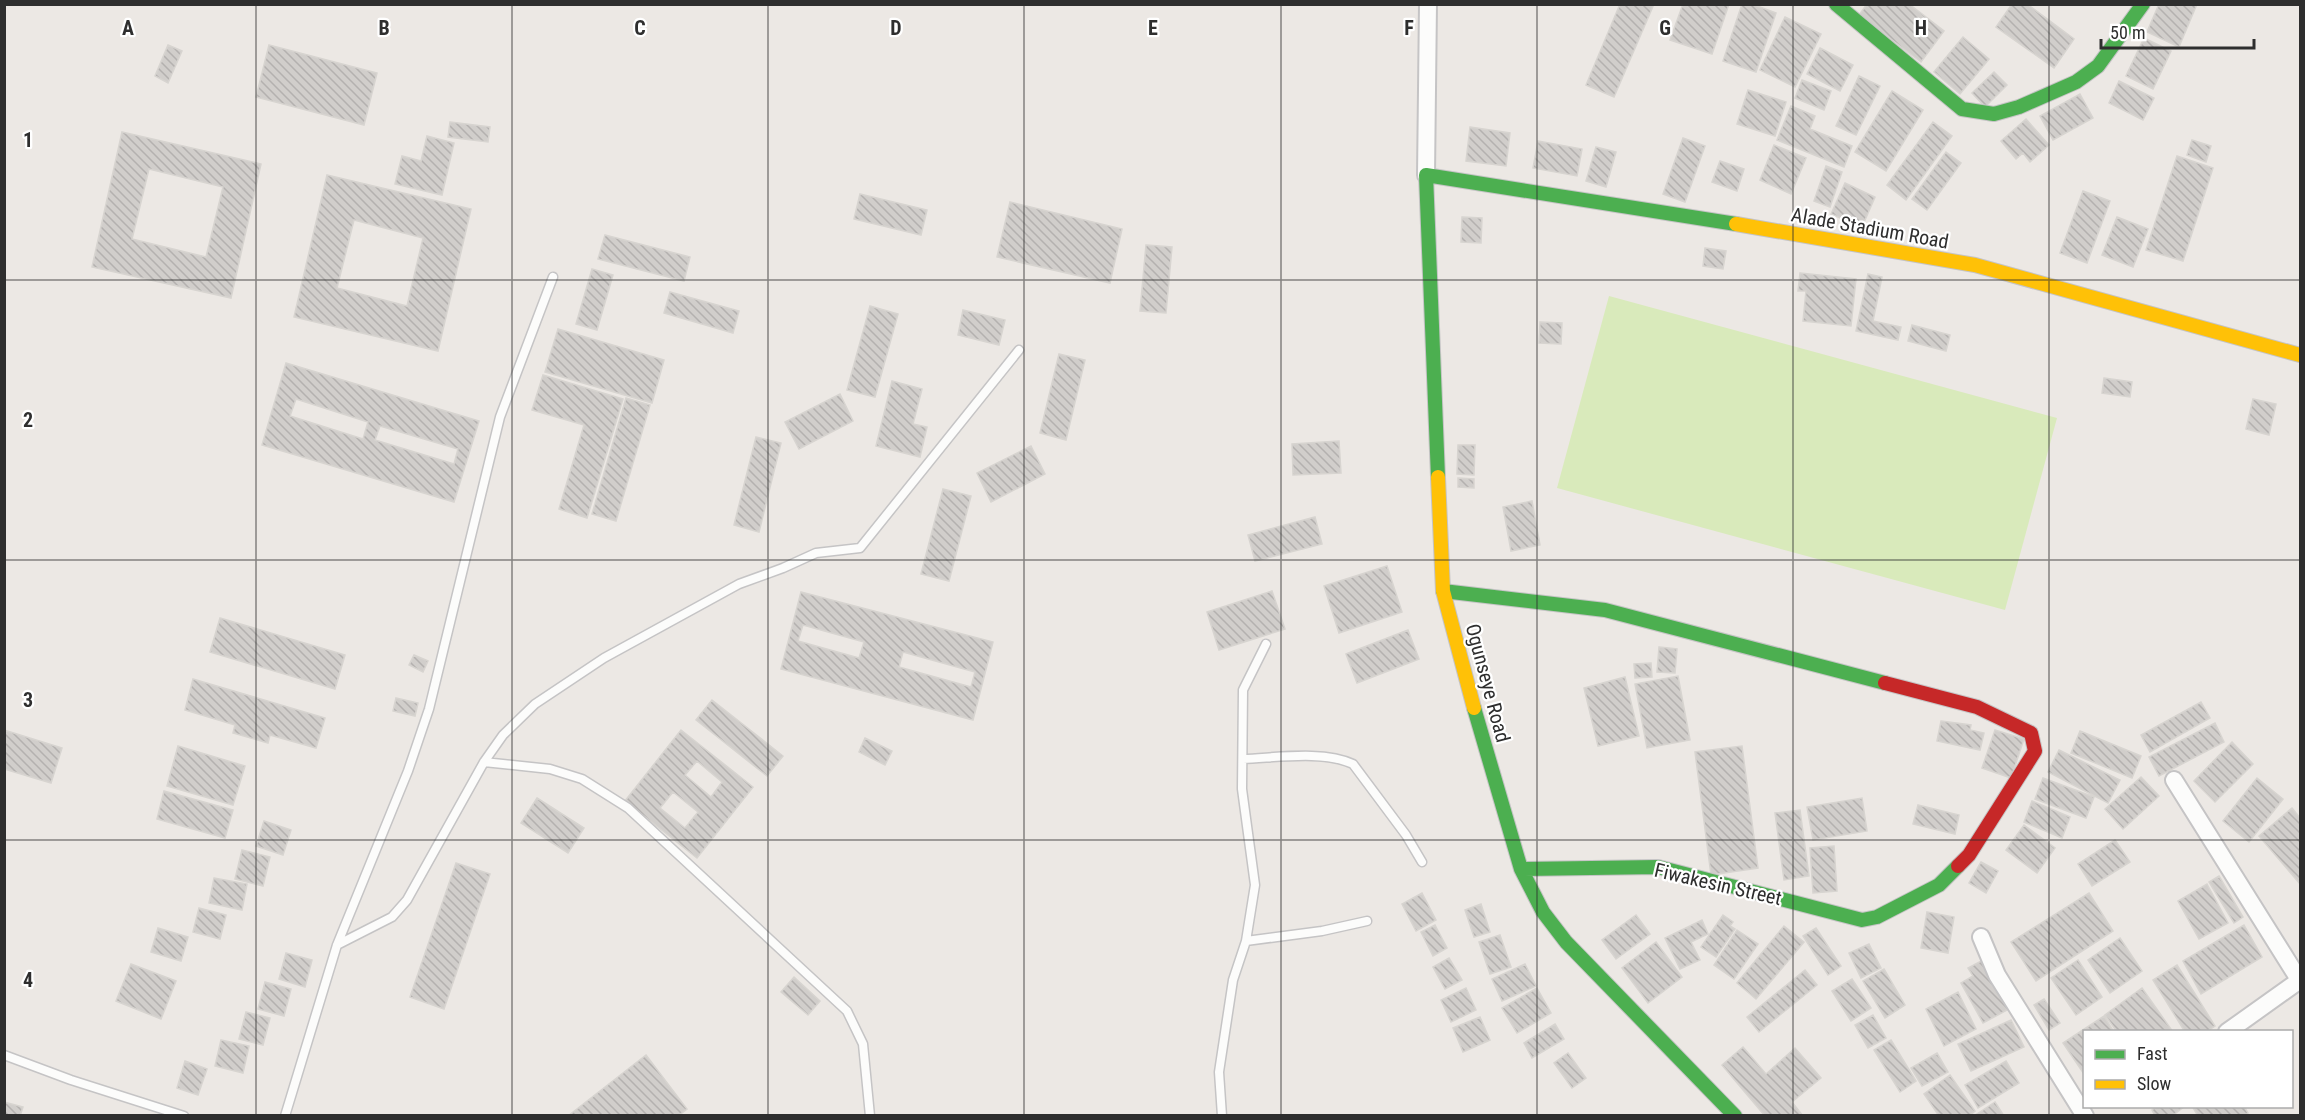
<svg xmlns="http://www.w3.org/2000/svg" width="2305" height="1120" viewBox="0 0 2305 1120" font-family="'Roboto Condensed',sans-serif">
<defs>
<pattern id="building-back-hatch" width="6" height="6" patternUnits="userSpaceOnUse" patternTransform="scale(1.5)"><rect width="6" height="6" fill="#d1cecb"/><path d="M-1 5l2 2M0 0l6 6M5-1l2 2" fill="none" stroke="#b4b1af"/></pattern>
</defs>
<rect width="100%" height="100%" fill="#ece8e4"/>
<path fill="#d9eabb" d="M1609 296 2057 418 2005 610 1557 488Z"/>
<path fill="url(#building-back-hatch)" stroke="#d7d4d0" stroke-width="1.5" fill-rule="evenodd" d="M1620 4H1654L1614 97 1586 85Z
M1683 4H1729L1712 54 1670 40Z
M1742 4H1752L1776 13 1756 72 1723 61Z
M1867 4H1909L1944 31 1921 62 1859 15Z
M2012 4H2027L2074 39 2054 68 1996 27Z
M2159 4H2197L2179 47 2147 32Z
M1785 17 1821 34 1795 87 1760 70Z
M1963 37 1989 59 1960 94 1934 72Z
M2144 38 2171 51 2153 89 2126 76Z
M168 45 182 51 168 83 155 76Z
M269 45 377 73 364 125 256 97Z
M1820 48 1853 65 1840 91 1807 74Z
M1994 72 2007 85 1985 107 1972 93Z
M1859 76 1880 86 1856 135 1836 126Z
M1802 80 1831 91 1824 110 1795 98Z
M2119 81 2154 98 2143 120 2109 103Z
M1748 90 1786 102 1775 136 1737 124Z
M1892 91 1923 110 1886 171 1855 152Z
M2080 94 2093 118 2053 140 2040 116Z
M1791 106 1815 116 1810 129 1852 146 1844 167 1777 140Z
M2026 119 2049 145 2030 162 2023 153 2016 159 2001 141Z
M450 122 490 127 488 142 448 137Z
M1933 122 1952 136 1906 200 1887 185Z
M1470 127 1510 133 1506 166 1466 161Z
M122 132 261 164 231 298 92 267ZM149 169 223 187 206 257 132 239Z
M427 136 454 143 442 195 395 184 402 156 421 161Z
M1683 138 1705 146 1685 202 1663 194Z
M2192 140 2211 146 2206 162 2187 155Z
M1538 141 1582 149 1577 176 1533 168Z
M1774 145 1806 158 1791 194 1760 180Z
M1596 147 1616 152 1606 187 1586 181Z
M1946 152 1961 163 1927 210 1912 199Z
M2177 156 2213 168 2183 261 2146 250Z
M1720 161 1744 169 1737 191 1712 182Z
M1826 166 1842 172 1830 207 1814 201Z
M327 175 471 209 438 351 294 317ZM354 220 423 238 407 306 337 288Z
M1845 183 1875 197 1862 227 1831 214Z
M2083 191 2110 201 2087 263 2060 253Z
M860 194 927 210 921 235 854 219Z
M1010 202 1122 229 1110 283 997 257Z
M1462 217 1482 218 1481 243 1461 242Z
M2117 217 2148 229 2133 267 2102 255Z
M605 235 690 257 684 281 598 259Z
M1146 245 1172 247 1166 313 1140 311Z
M1705 248 1726 251 1723 269 1703 266Z
M592 269 613 275 597 330 576 324Z
M1800 273 1856 279 1851 326 1803 321 1806 291H1798Z
M1868 274 1882 277 1873 321 1901 327 1898 340 1856 331Z
M670 292 739 311 733 333 664 313Z
M870 306 898 314 875 397 847 390Z
M963 310 1005 320 999 345 958 335Z
M1540 322 1562 323 1561 344 1539 343Z
M1912 325 1950 335 1946 351 1908 341Z
M558 329 664 360 652 403 545 372Z
M1059 354 1085 360 1066 440 1040 433Z
M286 363 479 421 454 502 262 445ZM296 399 368 422 363 439 290 416ZM380 426 458 449 454 464 375 440Z
M543 375 623 399 587 518 559 509 584 425 532 410Z
M2104 378 2132 382 2130 397 2102 393Z
M892 381 922 389 913 424 927 427 920 457 876 446Z
M840 394 853 421 799 449 785 422Z
M626 398 650 405 616 521 592 514Z
M2253 399 2276 404 2269 435 2246 429Z
M756 437 781 443 759 532 734 525Z
M1339 441 1341 473 1293 475 1292 444Z
M1458 445H1475L1474 475 1457 474Z
M1031 446 1045 474 991 502 977 473Z
M1458 478 1474 479V488L1458 487Z
M943 489 971 496 949 581 921 574Z
M1532 501 1540 545 1511 551 1503 507Z
M1315 517 1322 544 1255 561 1248 535Z
M1387 566 1402 612 1339 633 1324 586Z
M1272 591 1285 629 1219 650 1207 612Z
M801 592 993 642 973 720 781 669ZM803 625 864 642 859 658 798 641ZM903 652 975 672 971 687 899 667Z
M220 618 345 655 335 689 210 652Z
M1408 630 1419 659 1357 683 1346 654Z
M1659 647 1677 649 1675 673 1657 672Z
M414 655 428 661 423 672 409 665Z
M1651 663 1652 677 1635 678 1634 664Z
M1678 676 1690 740 1647 748 1635 684Z
M1625 677 1639 736 1598 746 1584 688Z
M193 679 325 718 316 748 270 735 268 743 233 733 235 725 185 710Z
M396 698 418 703 415 716 393 711Z
M712 700 783 756 767 776 696 720Z
M2201 702 2210 718 2150 752 2141 735Z
M1941 721 1971 725 1970 730 1984 733 1980 750 1937 741Z
M2215 723 2224 742 2159 776 2149 757Z
M4 730 62 748 51 783 4 769Z
M681 730 753 787 697 858 625 801ZM697 761 722 782 711 797 685 775ZM673 792 698 812 685 828 660 808Z
M1995 730 2024 739 2011 778 1982 768Z
M2080 731 2141 756 2132 778 2071 753Z
M865 738 892 751 885 765 859 752Z
M2232 742 2253 764 2215 802 2194 781Z
M178 746 245 766 233 805 167 786Z
M1742 746 1758 868 1711 875 1695 752Z
M2059 750 2120 780 2108 803 2048 772Z
M2141 777 2159 796 2123 829 2105 809Z
M2043 778 2094 797 2086 818 2035 799Z
M2257 778 2283 799 2249 842 2223 821Z
M164 791 233 810 225 838 157 819Z
M537 798 584 828 568 853 521 823Z
M1862 798 1867 831 1813 840 1807 807Z
M2032 801 2070 817 2062 838 2024 822Z
M1918 805 1959 815 1955 834 1913 824Z
M2292 808 2300 818V884L2259 836Z
M1800 810 1809 876 1784 880 1775 813Z
M264 821 291 830 283 855 256 846Z
M2024 825 2055 848 2037 873 2006 850Z
M2115 840 2130 862 2092 886 2078 864Z
M1834 846 1837 891 1813 893 1810 848Z
M242 850 270 857 263 886 235 879Z
M1981 862 1998 871 1986 893 1969 883Z
M456 863 490 874 444 1009 410 997Z
M2219 876 2243 917 2234 923 2209 882Z
M214 878 247 884 242 910 209 903Z
M2207 884 2228 923 2199 939 2178 901Z
M1422 893 1436 920 1416 931 1402 904Z
M2089 893 2113 931 2036 981 2011 942Z
M1481 904 1490 932 1474 937 1465 910Z
M199 908 226 915 220 939 193 932Z
M1927 912 1954 917 1948 953 1921 948Z
M1636 915 1650 934 1616 959 1602 940Z
M1723 915 1733 922 1730 926 1735 929 1716 957 1701 947Z
M1702 920 1708 934 1691 942 1700 960 1680 969 1665 938Z
M1435 925 1447 948 1433 956 1421 932Z
M2244 925 2262 957 2201 994 2183 961Z
M1784 926 1804 942 1756 999 1737 983Z
M158 928 188 937 181 961 151 952Z
M1816 928 1841 966 1828 975 1803 936Z
M1737 930 1758 944 1734 979 1714 965Z
M1500 935 1511 967 1490 974 1479 942Z
M2120 938 2142 971 2110 993 2088 960Z
M1656 942 1682 977 1648 1003 1622 968Z
M1869 944 1881 968 1861 978 1849 953Z
M286 953 312 960 305 987 279 979Z
M1449 958 1462 980 1445 989 1433 967Z
M1983 960 2009 1009 1983 1023 1961 983 1973 976 1968 968Z
M2078 960 2102 997 2076 1015 2051 978Z
M131 964 176 981 161 1019 116 1001Z
M1525 964 1536 986 1502 1001 1492 979Z
M2177 965 2215 1026 2206 1032H2185L2153 980Z
M1884 969 1905 1005 1885 1018 1863 981Z
M1805 970 1817 985 1759 1032 1747 1017Z
M794 977 820 1001 808 1015 781 992Z
M1852 979 1871 1008 1851 1021 1832 991Z
M265 982 291 989 284 1016 258 1009Z
M1466 988 1476 1010 1451 1022 1441 1000Z
M1537 988 1551 1013 1517 1033 1502 1008Z
M2142 988 2173 1032H2117L2105 1015Z
M1958 992 1976 1029 1944 1046 1926 1009Z
M2044 999 2060 1023 2049 1030 2034 1005Z
M246 1012 270 1018 263 1045 239 1039Z
M1873 1015 1886 1038 1868 1048 1855 1025Z
M2104 1016 2114 1032H2084V1074L2063 1043Z
M1480 1017 1490 1040 1463 1052 1453 1028Z
M2011 1020 2024 1047 1971 1071 1958 1044Z
M1555 1024 1564 1039 1532 1058 1524 1043Z
M221 1040 249 1046 243 1073 215 1066Z
M1891 1040 1916 1081 1900 1092 1874 1050Z
M1743 1047 1766 1074 1795 1048 1821 1078 1792 1102 1803 1116H1765L1722 1065Z
M1568 1053 1586 1078 1572 1088 1554 1063Z
M1937 1053 1948 1072 1922 1086 1911 1068Z
M646 1055 687 1109 678 1116H568Z
M185 1061 207 1069 198 1095 177 1088Z
M2006 1061 2019 1083 1978 1108 1965 1085Z
M1950 1075 1975 1111 1969 1116H1939L1924 1094Z
M4 1102 23 1107 20 1116H4Z
M1995 1102 2004 1116H1974Z
M2157 1106H2185L2172 1116H2155L2152 1110Z
M2192 1106H2244L2248 1113 2244 1116H2198Z"/>
<g fill="none" stroke-linecap="round" stroke-linejoin="round">
<g stroke="#c5c4c5" stroke-width="11">
<path id="lane" d="M1243 759C1275 758 1323 750 1353 764L1406 835 1422 862
M484 762 550 769 582 779 628 808 847 1011 863 1044 870 1116
M1246 941 1322 931 1367 921
M337 945 392 917 407 900 484 762 503 735 535 704 604 658 739 584 783 568 816 553 860 548 1019 350
M4 1055 71 1080 184 1116
M285 1116 337 945 408 771 429 709 500 417 553 277
M1222 1116 1219 1072 1233 980 1246 941 1255 885 1242 789 1243 690 1266 644"/>
</g>
<g stroke="#c5c4c5" stroke-width="20">
<path id="street" d="M1426 175 1428 4
M2174 780 2300 981
M1981 937 1997 975 2085 1116
M2227 1032 2300 980"/>
</g>
<g stroke="#c5c4c5" stroke-width="16">
<path id="fast" d="M1836 4 1962 109 1994 114 2019 107 2076 82 2098 66 2143 4
M1438 477 1426 175 1736 224
M1443 591 1605 610 1885 683
M1474 708 1521 869 1543 912 1566 942 1735 1116
M1521 869 1658 867 1862 920 1877 917 1939 885 1958 866"/>
</g>
<g stroke="#c5c4c5" stroke-width="16">
<path id="slow" d="M1736 224 1975 265 2300 355
M1438 477 1443 591 1474 708"/>
</g>
<g stroke="#c5c4c5" stroke-width="16">
<path id="jam" d="M1885 683 1977 707 2031 733 2035 751 1969 855 1958 866"/>
</g>
<use href="#lane" stroke="#fcfcfb" stroke-width="8"/>
<use href="#street" stroke="#fcfcfb" stroke-width="16"/>
<use href="#fast" stroke="#4caf50" stroke-width="14"/>
<use href="#slow" stroke="#ffc107" stroke-width="14"/>
<use href="#jam" stroke="#c62828" stroke-width="14"/>
</g>
<path fill="none" stroke="#2e2e2e" stroke-width="1.5" stroke-opacity="0.55" d="M256 4V1116M512 4V1116M768 4V1116M1024 4V1116M1281 4V1116M1537 4V1116M1793 4V1116M2049 4V1116M4 280H2300M4 560H2300M4 840H2300"/>
<g text-anchor="middle" dominant-baseline="central" stroke-width="4.5" stroke-linejoin="round" paint-order="stroke">
<g font-size="20" fill="#2e2e2e" stroke="#fff">
<text transform="translate(1870 228) rotate(10)">Alade Stadium Road</text>
<text transform="translate(1488 683) rotate(75)">Ogunseye Road</text>
<text transform="translate(1718 884) rotate(13)">Fiwakesin Street</text>
</g>
</g>
<g font-size="20" text-anchor="middle" font-weight="bold" fill="#2e2e2e" stroke="#fff" stroke-width="4.5" stroke-linejoin="round" paint-order="stroke">
<text x="128" y="35">A</text>
<text x="384" y="35">B</text>
<text x="640" y="35">C</text>
<text x="896" y="35">D</text>
<text x="1153" y="35">E</text>
<text x="1409" y="35">F</text>
<text x="1665" y="35">G</text>
<text x="1921" y="35">H</text>
<text x="28" y="147">1</text>
<text x="28" y="427">2</text>
<text x="28" y="707">3</text>
<text x="28" y="987">4</text>
</g>
<rect width="2305" height="1120" fill="none" stroke="#2e2e2e" stroke-width="12"/>
<rect x="2083" y="1030" width="210" height="78" fill="#ffffff" stroke="#ababab" stroke-width="1.5"/>
<rect x="2095" y="1050" width="30" height="9" fill="#4caf50" stroke="#ababab" stroke-width="1.5"/>
<text x="2137" y="1060" font-size="18" fill="#2e2e2e">Fast</text>
<rect x="2095" y="1080" width="30" height="9" fill="#ffc107" stroke="#ababab" stroke-width="1.5"/>
<text x="2137" y="1090" font-size="18" fill="#2e2e2e">Slow</text>
<path d="M2101 39v9h153v-9" fill="none" stroke="#2e2e2e" stroke-width="3"/>
<text x="2110" y="39" font-size="18" fill="#2e2e2e" stroke="#ffffff" stroke-width="4.5" paint-order="stroke">50 m</text>
</svg>
